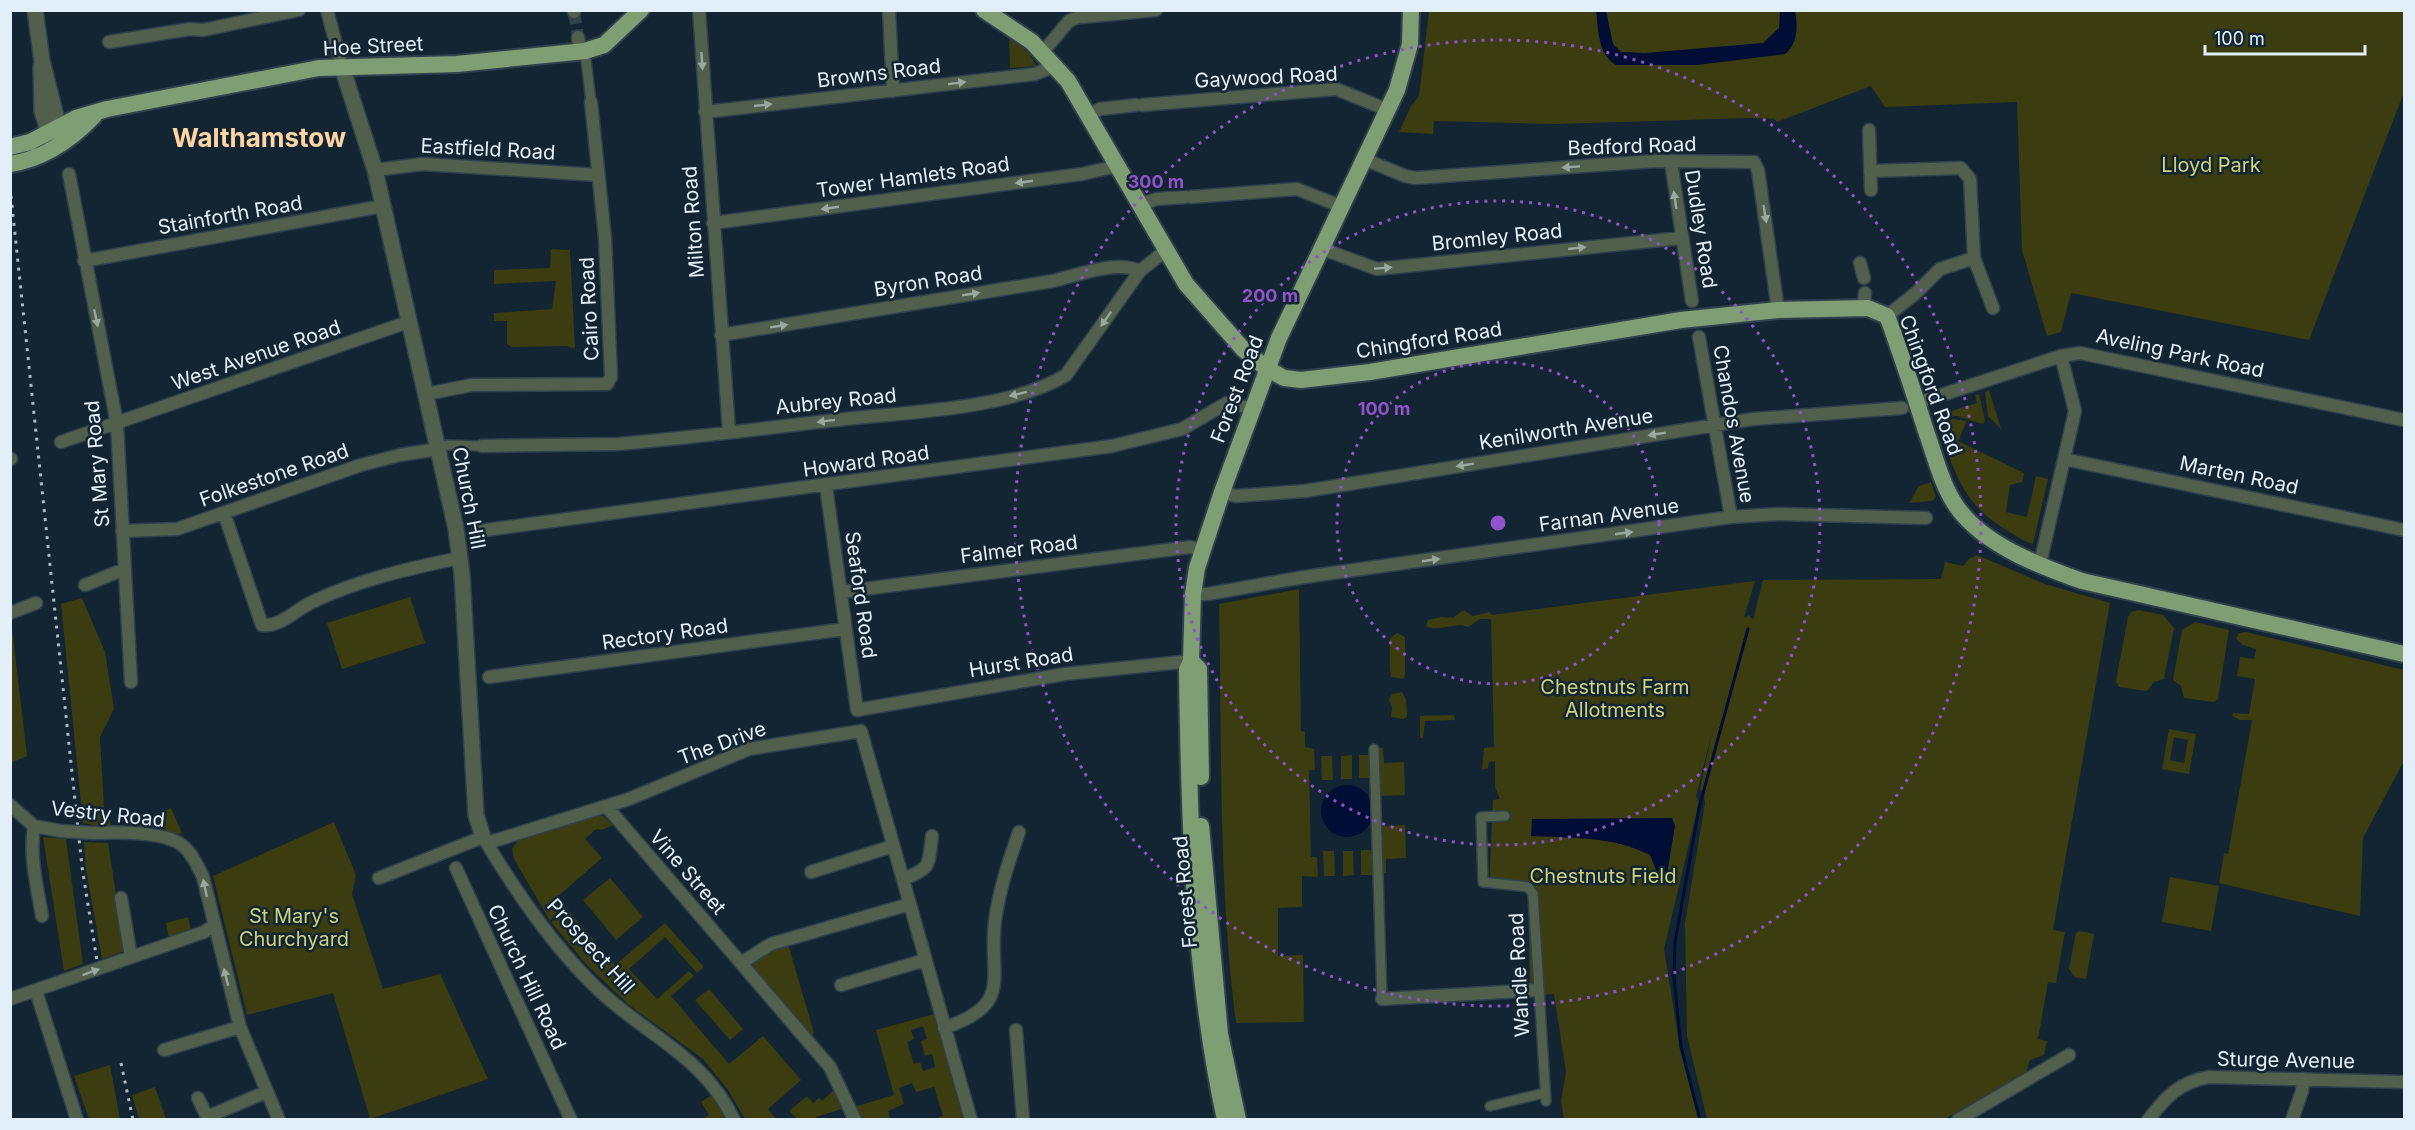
<svg xmlns="http://www.w3.org/2000/svg" width="2415" height="1130" viewBox="0 0 2415 1130" font-family="Inter,sans-serif">
<rect width="100%" height="100%" fill="#132532"/>
<path fill="#3b3c0f" fill-rule="evenodd" d="M1429 11H2404V92L2309 340 2071 293 2061 332 2047 336 2022 250 2017 102 1885 107 1871 86 1777 122 1774 119 1752 118 1554 124 1434 121 1433 134 1399 132 1411 106 1419 96Z
M1009 36 1030 54 1036 66 1010 68Z
M551 249 570 250 575 349 567 346 512 347 507 344V321H494V313L552 309 556 281 494 284V270L550 268Z
M1989 390 2001 429 1988 416 1985 392Z
M1979 394 1985 421 1983 424 1957 416 1936 419V416L1977 403 1975 395Z
M1952 419 1967 421 1958 441 2024 473 2022 482 2010 485 2006 512 2027 517 2036 476 2048 479 2033 544C2025 542 2016 536 2008 531 1967 507 1957 480 1942 437L1947 436 1944 428 1940 429 1938 426Z
M1931 482 1936 497 1932 501 1909 503 1919 486Z
M1977 555 2045 584 2110 603 2053 930 2065 932 2056 983 2048 982 2038 1039 2047 1041 2044 1055 2030 1060 2026 1072 1945 1119H1707L1687 1036 1685 923 1705 803 1704 794 1700 789 1712 733 1696 796 1699 802 1664 949 1680 1048 1699 1119H1564L1561 1101 1566 1072 1554 994 1530 996 1528 890 1489 889 1493 800 1500 799 1495 787V761L1489 762 1488 768 1482 770 1484 748 1494 747 1491 619H1480L1468 627C1455 621 1439 633 1426 626L1428 620 1441 617 1453 618 1463 610 1473 616 1489 612 1492 615 1755 581 1744 618 1749 615 1753 620 1763 580 1941 579 1945 562 1963 566 1969 559Z
M1299 589 1301 731 1305 732V747L1314 749 1315 770H1309L1311 857H1317L1318 877 1302 876V907L1278 908V956L1303 955 1304 1022 1236 1023C1218 884 1222 743 1219 604Z
M410 597 425 643 342 669 327 623Z
M82 598 105 652 114 709 100 737 104 808 113 829 83 823 61 604Z
M2139 610 2163 615 2174 628 2164 679 2154 682 2147 691 2119 687 2116 681 2128 617 2131 612Z
M11 619 27 756 11 763 10 619Z
M2195 622 2229 630 2218 699 2214 702 2184 698 2181 686 2173 680 2182 630Z
M2246 632 2404 670V761L2363 838 2360 916 2219 883 2224 853 2228 854 2252 720H2240L2232 716 2233 713 2249 714 2255 679 2237 676 2240 657 2254 659 2256 649 2243 645 2236 639 2239 633Z
M1397 633 1405 637V674L1404 679 1391 677C1389 667 1390 648 1390 638Z
M1402 692 1406 700 1407 717 1403 719 1391 717 1392 707 1389 700 1392 694Z
M1454 715 1455 720 1425 721 1423 738H1420V716Z
M2169 729 2196 734 2189 774 2162 769ZM2174 737 2188 740 2184 763 2170 760Z
M1379 748H1383L1384 763 1404 762 1405 795 1380 796Z
M1352 755V779H1341V756Z
M1359 755H1370L1371 778H1359Z
M1321 756H1332L1333 780H1322Z
M171 808 182 833 176 835 126 826Z
M595 815 603 816 613 825 602 830 596 829 585 839 602 858 557 897 565 908 550 921 514 859 512 848 518 841Z
M334 822 356 875 352 894 383 989 440 974 488 1079 370 1119 333 993 247 1015 213 876Z
M1405 825 1406 858 1386 859V873H1382L1380 826Z
M43 837 66 839 83 964 64 971Z
M84 842 108 843 125 951 102 959 86 869Z
M1361 850H1372V875H1361Z
M1323 851H1334L1335 876H1324Z
M1343 851H1353L1354 875 1343 876Z
M2170 877 2219 886 2211 931 2162 922Z
M610 878 643 917 616 940 583 900Z
M567 909 615 965 665 923 704 967 697 973 665 937 629 969 657 999 689 971 694 976 671 996 729 1064 763 1036 801 1080 768 1109 776 1119H745L728 1090 703 1059 629 1005 587 965 551 922Z
M188 917 191 931 169 938 166 923Z
M2080 931 2094 934 2086 979 2075 977 2069 969 2076 933Z
M788 944 814 1033 812 1035 753 967V962L773 949Z
M709 989 743 1029 730 1040 695 1000Z
M934 1014 963 1119H935L943 1116 934 1087 916 1092 912 1083 899 1088 904 1104 888 1111 890 1118 858 1119 854 1107 894 1095 876 1030ZM923 1026 927 1039 921 1041 925 1056 932 1054 935 1067 923 1071 920 1062 914 1064 907 1042 914 1039 911 1030Z
M110 1065 120 1119H89L74 1076Z
M155 1087 166 1119H139L132 1095Z
M834 1090 842 1109 816 1117V1120L797 1119 789 1111 807 1096 813 1103 819 1098 822 1101Z
M713 1094 728 1119H702L709 1115 701 1102Z"/>
<path fill="#000d35" d="M1596 11H1606L1613 44 1621 52 1645 53 1763 43 1779 28 1780 11H1795C1798 26 1798 43 1785 54L1697 65H1616C1597 53 1599 31 1596 11Z
M1321 811a26 26 0 1 1 52 0a26 26 0 1 1-52 0Z
M1672 818 1675 826 1667 874 1662 876 1658 875 1650 855C1612 836 1573 838 1531 836L1532 819Z"/>
<g fill="none" stroke-linecap="round" stroke-linejoin="round">
<path stroke="#000d35" stroke-width="3" d="M1700 1120 1681 1047 1674 978 1675 942 1699 808 1748 629"/>
<path stroke="#324350" stroke-width="12" stroke-dasharray="12 6" stroke-linecap="butt" d="M574 12 578 37"/>
<g stroke="#30414e" stroke-width="12">
<path id="pedestrian" d="M585 51 591 102
M447 445 482 446
M1374 749 1382 999
M1505 816 1481 817 1483 882 1528 887 1533 894 1546 1101
M1490 1106 1544 1093"/>
</g>
<g stroke="#30414e" stroke-width="15">
<path id="minor" d="M327 10 342 67
M574 10V12
M699 10 729 431
M889 10 893 91
M1082 17 1156 10
M578 37 580 52
M109 42 190 29 203 30 299 10
M1043 52 1069 21 1078 17
M1142 105 1336 89 1388 110
M705 112 1035 74 1045 70 1053 63
M1089 115 1100 109 1136 105
M1869 130 1871 190
M1364 159 1405 176 1415 178 1656 161 1754 162 1758 170 1778 310
M1671 162 1692 301
M375 170 423 164 598 175
M1870 171 1961 168 1970 179 1974 258 1940 269 1916 293 1887 316
M69 174 117 424 131 682
M1191 197 1297 189 1340 206
M1139 205 1157 199 1185 197
M713 223 1082 174 1117 166
M1320 248 1377 269 1681 238
M1974 258 1993 308
M84 261 383 206
M1860 263 1864 278
M1863 308 1865 293
M721 335 1053 281C1079 275 1115 260 1140 271
M1699 337 1731 517
M426 394 472 385 607 384 611 377 605 238 591 102
M1917 403 2061 356 2080 353 2404 420
M61 442 408 322
M482 446 619 444 660 440C722 434 783 426 845 419 909 412 1011 409 1066 375L1140 271 1165 251
M10 459H11
M2064 459 2404 530
M826 486 857 710 1065 674 1191 661
M1222 492 1236 496 1305 491 1753 419 1902 408
M224 513 262 625C279 628 297 609 312 602 358 580 410 568 460 558
M122 531 177 529 361 465 400 455 438 449
M478 531 1112 446 1182 429 1227 403 1251 408
M2040 564 2075 411 2061 356
M85 585 125 569
M841 592 1190 547 1202 550
M1193 594H1208L1304 577 1731 517 1779 514 1926 518
M10 613 36 603
M489 677 845 629
M10 805 34 826 61 831
M607 807 830 1067 855 1120
M34 826C29 856 37 886 42 916
M93 833C116 832 163 831 182 845 192 853 197 865 203 877L240 1027 279 1120
M487 843 629 799 749 749 861 731 971 1120
M456 868 571 1120
M811 872 893 846
M379 878 483 837C514 889 558 953 603 994 650 1037 705 1058 734 1120
M903 879C932 868 928 866 932 836
M121 898 131 957
M741 963 771 944 910 904
M841 985 925 960
M36 991 77 1120
M10 999 204 932 213 926
M1382 999 1537 990
M944 1028C1015 1004 988 978 995 921 999 890 1009 861 1019 832
M1016 1030 1023 1120
M164 1050 240 1027
M198 1098 207 1117 266 1092
M1958 1120 2069 1055
M2148 1120C2166 1097 2179 1082 2209 1077L2404 1082
M2292 1120 2302 1091 2303 1079"/>
</g>
<g stroke="#30414e" stroke-width="18">
<path id="tertiary" d="M35 10 42 61 61 136
M41 67 42 111 52 143
M342 67 375 170 456 529 462 575 476 815 483 837"/>
</g>
<g stroke="#30414e" stroke-width="20">
<path id="primary" d="M984 10 1032 42 1068 81 1186 284 1243 349 1266 368 1284 378 1301 380 1370 372 1681 320 1778 310 1868 308 1887 316 1892 329C1904 363 1916 399 1927 434 1937 462 1944 495 1965 517 1994 549 2043 567 2082 581L2404 654
M10 147 30 142 76 118 107 109 319 68 457 64 585 51 604 45 641 10
M10 164C44 159 71 140 94 116
M1191 661 1199 669 1201 777
M1201 826 1220 1034 1238 1120
M1225 1120C1193 972 1189 821 1187 670L1191 661 1193 594 1197 568 1222 492 1279 338 1397 90 1410 44 1411 10"/>
</g>
<use href="#pedestrian" stroke="#51604c" stroke-width="9"/>
<use href="#minor" stroke="#51604c" stroke-width="12"/>
<use href="#tertiary" stroke="#51604c" stroke-width="15"/>
<use href="#primary" stroke="#7f9e74" stroke-width="16"/>
<path stroke="#acbac4" stroke-width="3" stroke-dasharray="3 6" stroke-linecap="butt" d="M10 187 82 867 97 961
M121 1063 133 1120"/>
<g stroke="#30414e" stroke-width="15" stroke-linecap="butt">
<path id="minor-bridge" d="M61 831 93 833"/>
</g>
<use href="#minor-bridge" stroke="#51604c" stroke-width="12"/>
</g>
<defs><path id="oneway-solid" d="M-6-.8H1V-3.2L6.5 0L1 3.2V.8H-6Z" transform="scale(1.5)"/></defs>
<g fill="#9aa8a2">
<use href="#oneway-solid" transform="translate(702 61) rotate(86)"/>
<use href="#oneway-solid" transform="translate(957 83) rotate(-7)"/>
<use href="#oneway-solid" transform="translate(763 105) rotate(-6)"/>
<use href="#oneway-solid" transform="translate(1571 167) rotate(176)"/>
<use href="#oneway-solid" transform="translate(1024 182) rotate(172)"/>
<use href="#oneway-solid" transform="translate(1675 200) rotate(-99)"/>
<use href="#oneway-solid" transform="translate(830 208) rotate(172)"/>
<use href="#oneway-solid" transform="translate(1765 214) rotate(81)"/>
<use href="#oneway-solid" transform="translate(1577 248) rotate(-6)"/>
<use href="#oneway-solid" transform="translate(1383 268) rotate(-4)"/>
<use href="#oneway-solid" transform="translate(971 294) rotate(-9)"/>
<use href="#oneway-solid" transform="translate(96 318) rotate(78)"/>
<use href="#oneway-solid" transform="translate(1106 319) rotate(125)"/>
<use href="#oneway-solid" transform="translate(779 326) rotate(-9)"/>
<use href="#oneway-solid" transform="translate(1018 394) rotate(166)"/>
<use href="#oneway-solid" transform="translate(826 421) rotate(173)"/>
<use href="#oneway-solid" transform="translate(1657 434) rotate(171)"/>
<use href="#oneway-solid" transform="translate(1465 465) rotate(171)"/>
<use href="#oneway-solid" transform="translate(1624 533) rotate(-8)"/>
<use href="#oneway-solid" transform="translate(1431 560) rotate(-8)"/>
<use href="#oneway-solid" transform="translate(205 888) rotate(-102)"/>
<use href="#oneway-solid" transform="translate(91 972) rotate(-20)"/>
<use href="#oneway-solid" transform="translate(226 977) rotate(-104)"/>
</g>
<g fill="none" stroke="#9053ca" stroke-width="3" stroke-dasharray="3 6">
<circle cx="1498" cy="523" r="161"/>
<circle cx="1498" cy="523" r="322"/>
<circle cx="1498" cy="523" r="483"/>
</g>
<g text-anchor="middle" dominant-baseline="central" stroke-width="5" stroke-linejoin="round" paint-order="stroke">
<g font-size="20" fill="#e3eff8" stroke="#132532">
<text transform="translate(373 46) rotate(-3)">Hoe Street</text>
<text transform="translate(879 73) rotate(-7)">Browns Road</text>
<text transform="translate(1266 77) rotate(-3)">Gaywood Road</text>
<text transform="translate(1632 146) rotate(-2)">Bedford Road</text>
<text transform="translate(488 149) rotate(3)">Eastfield Road</text>
<text transform="translate(913 177) rotate(-8)">Tower Hamlets Road</text>
<text transform="translate(230 215) rotate(-10)">Stainforth Road</text>
<text transform="translate(693 222) rotate(-94)">Milton Road</text>
<text transform="translate(1701 229) rotate(81)">Dudley Road</text>
<text transform="translate(1497 237) rotate(-6)">Bromley Road</text>
<text transform="translate(928 281) rotate(-9)">Byron Road</text>
<text transform="translate(589 309) rotate(-93)">Cairo Road</text>
<text transform="translate(1429 340) rotate(-9)">Chingford Road</text>
<text transform="translate(2180 353) rotate(12)">Aveling Park Road</text>
<text transform="translate(256 355) rotate(-19)">West Avenue Road</text>
<text transform="translate(1931 385) rotate(70)">Chingford Road</text>
<text transform="translate(1237 389) rotate(-69)">Forest Road</text>
<text transform="translate(836 401) rotate(-6)">Aubrey Road</text>
<text transform="translate(1734 424) rotate(80)">Chandos Avenue</text>
<text transform="translate(1566 429) rotate(-9)">Kenilworth Avenue</text>
<text transform="translate(866 461) rotate(-8)">Howard Road</text>
<text transform="translate(97 464) rotate(-95)">St Mary Road</text>
<text transform="translate(274 475) rotate(-19)">Folkestone Road</text>
<text transform="translate(2239 475) rotate(12)">Marten Road</text>
<text transform="translate(469 498) rotate(79)">Church Hill</text>
<text transform="translate(1609 515) rotate(-8)">Farnan Avenue</text>
<text transform="translate(1019 549) rotate(-7)">Falmer Road</text>
<text transform="translate(861 595) rotate(82)">Seaford Road</text>
<text transform="translate(665 634) rotate(-8)">Rectory Road</text>
<text transform="translate(1021 662) rotate(-9)">Hurst Road</text>
<text transform="translate(722 743) rotate(-20)">The Drive</text>
<text transform="translate(108 814) rotate(6)">Vestry Road</text>
<text transform="translate(688 872) rotate(49)">Vine Street</text>
<text transform="translate(1185 892) rotate(-95)">Forest Road</text>
<text transform="translate(591 946) rotate(48)">Prospect Hill</text>
<text transform="translate(1519 975) rotate(-93)">Wandle Road</text>
<text transform="translate(527 977) rotate(65)">Church Hill Road</text>
<text transform="translate(2286 1060) rotate(1)">Sturge Avenue</text>
</g>
<g font-size="20" fill="#cfd278" stroke="#132532">
<text x="2211" y="165">Lloyd Park</text>
<text x="1615" y="687">Chestnuts Farm<tspan x="1615" dy="23">Allotments</tspan></text>
<text x="1603" y="876">Chestnuts Field</text>
<text x="294" y="916">St Mary's<tspan x="294" dy="23">Churchyard</tspan></text>
</g>
<g font-size="26" font-weight="bold" fill="#ffd5a3" stroke="#132532">
<text x="259" y="137">Walthamstow</text>
</g>
</g>
<circle cx="1498" cy="523" r="9" fill="#9053ca" stroke="#132532" stroke-width="3"/>
<g font-size="18" text-anchor="middle" font-weight="bold" fill="#9053ca" stroke="#132532" stroke-width="5" stroke-linejoin="round" paint-order="stroke">
<text x="1156" y="188">300 m</text>
<text x="1270" y="302">200 m</text>
<text x="1384" y="415">100 m</text>
</g>
<rect width="2415" height="1130" fill="none" stroke="#e3eff8" stroke-width="24"/>
<path d="M2205 45v9h160v-9" fill="none" stroke="#e3eff8" stroke-width="3"/>
<text x="2214" y="45" font-size="18" fill="#e3eff8" stroke="#132532" stroke-width="4.5" paint-order="stroke">100 m</text>
</svg>
